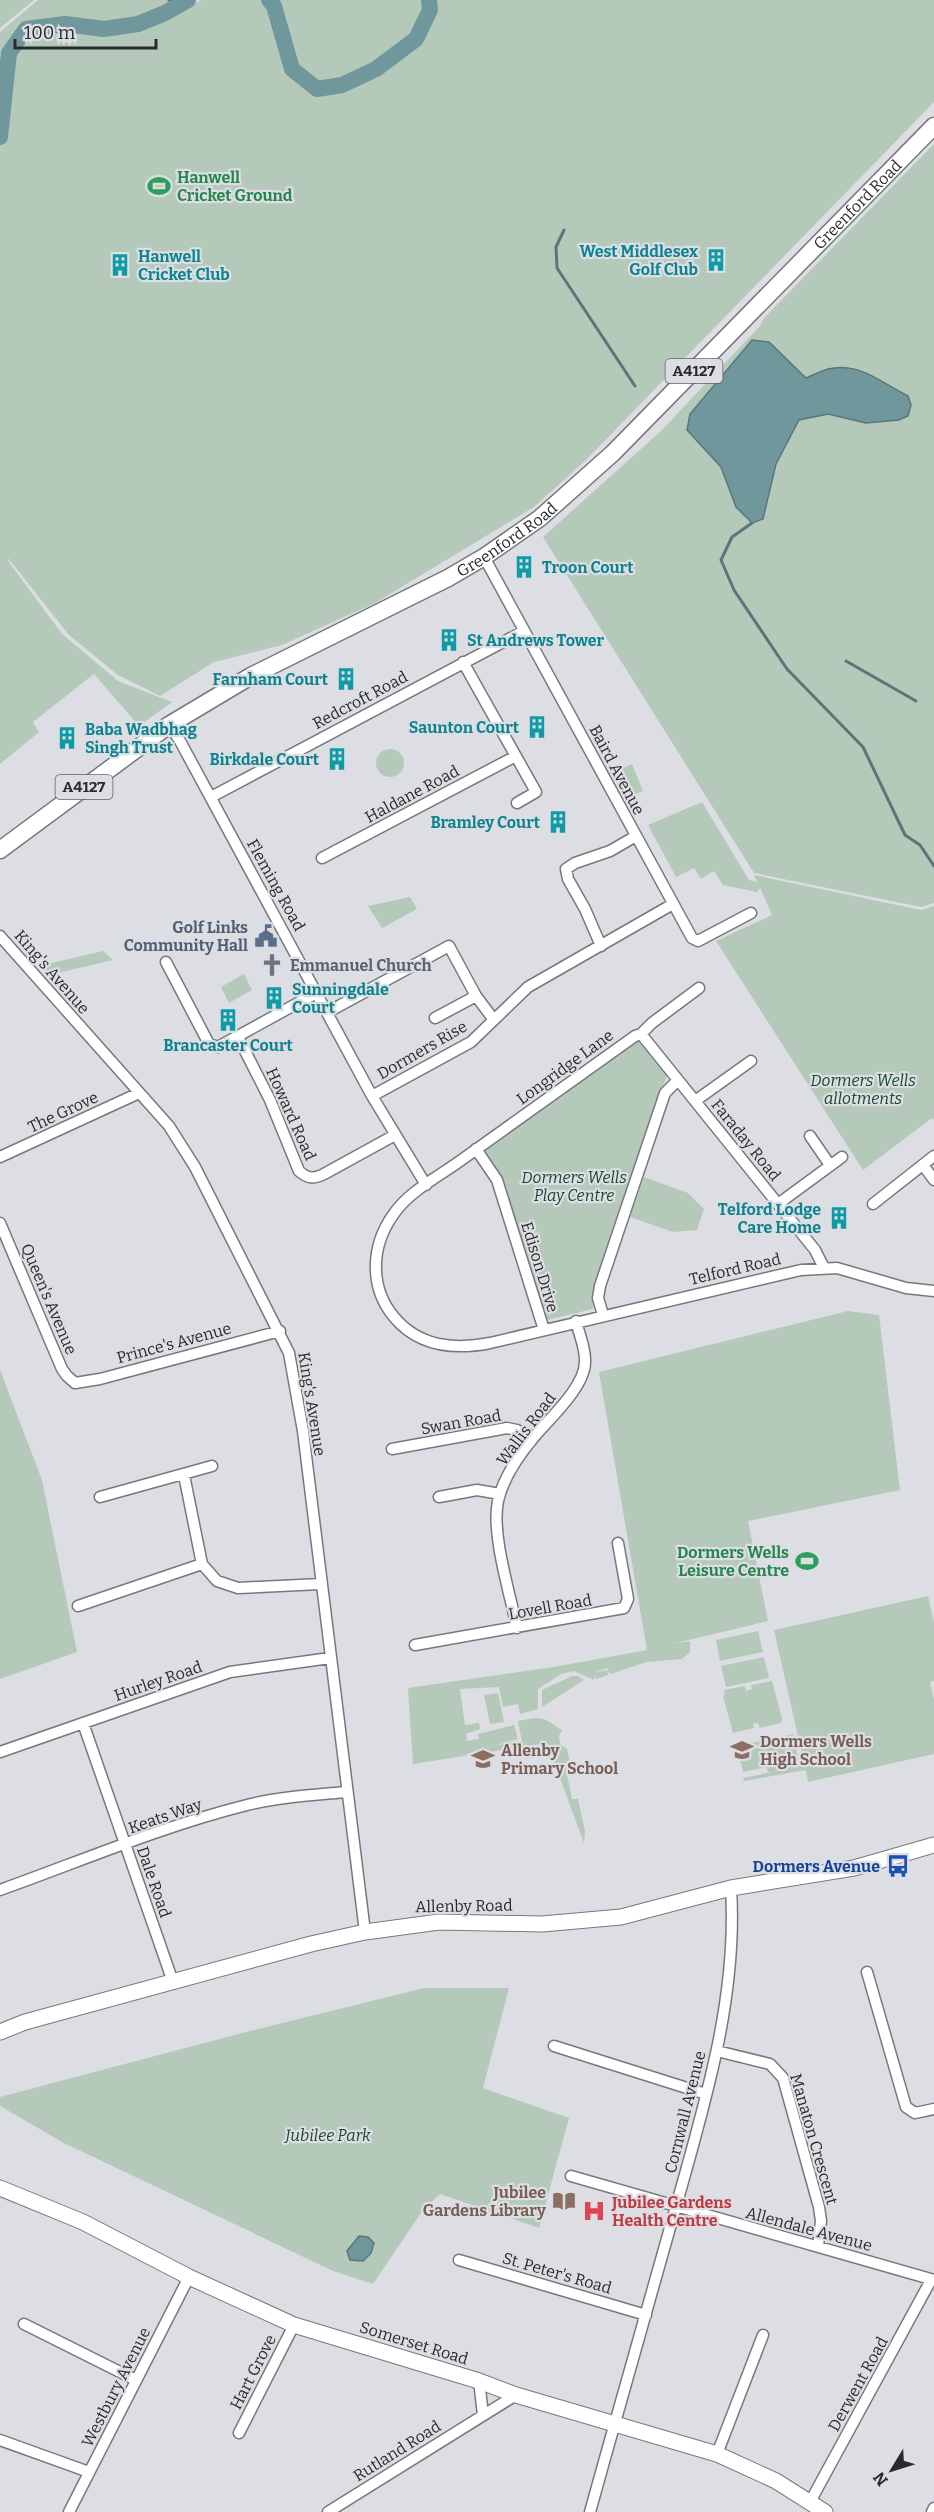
<svg xmlns="http://www.w3.org/2000/svg" width="934" height="2512" viewBox="0 0 934 2512" font-family="Bitter,serif">
<rect width="100%" height="100%" fill="#dcdee3"/>
<path fill="#b4c9ba" d="M0 0H34L0 28Z
M38 0H194L193 4 202 0H934V102L585 461 534 507 375 603 282 645 214 662 160 696 118 675 69 635 8 558 9 562 62 634 118 681 172 702 139 726 94 674 33 722 39 732 0 764V32Z
M934 144V903L921 907 754 873 543 537 661 431 760 326 764 318Z
M376 763a14 14 0 1 1 28 0a14 14 0 1 1-28 0Z
M632 764 643 791 633 795 618 770Z
M702 802 749 880 757 882 754 875 921 910 934 906V1120L932 1118 863 1170 716 941 772 915 760 888 757 892 723 885 714 871 701 879 694 868 676 877 648 825Z
M410 897 417 909 382 928 368 906Z
M103 951 113 960 49 975 39 966Z
M244 974 252 990 229 1003 221 987Z
M640 1040 667 1075 593 1291V1309L547 1320 502 1181 483 1152Z
M644 1177 688 1193 704 1209 697 1230 673 1232 630 1217Z
M848 1311 879 1315 900 1490 748 1521 768 1621 672 1644 690 1641V1652L682 1659 647 1662 610 1674 607 1668 594 1673 607 1670 608 1675 596 1679 594 1675V1680L574 1671 561 1674 538 1689V1709L520 1714 518 1704 503 1707 499 1687 460 1689 465 1725 479 1723 480 1729 466 1734 467 1741 479 1739 478 1734 514 1725 518 1739 482 1749 514 1741 522 1742 518 1721C543 1716 541 1716 562 1730L559 1736 560 1744 567 1749 572 1773 567 1775 572 1799H578L585 1831 584 1843 547 1743 413 1764 408 1688 554 1667 647 1650 599 1372Z
M0 1370 42 1480 77 1652 0 1679Z
M928 1596 934 1622V1681L930 1682 934 1700V1754L808 1782 806 1770 744 1781 743 1778 772 1772H768L766 1767 743 1772 737 1746 793 1734 798 1759 776 1764 777 1771 804 1763 774 1630Z
M758 1631 763 1652 720 1661 716 1640Z
M764 1657 769 1678 726 1687 721 1666Z
M572 1676H578L584 1680 542 1707V1690Z
M772 1681 782 1718 781 1723 760 1728 758 1723 753 1724 754 1728 733 1733 723 1696 725 1695 724 1690 745 1686 746 1691 752 1689 751 1685Z
M498 1693 504 1722 490 1724 484 1695Z
M424 1988H509L483 2088 569 2118 539 2228 440 2194 423 2210 373 2284 333 2271 64 2143 0 2106V2097L242 2033Z"/>
<path fill="#70979c" stroke="#5b767a" stroke-width="1.5" d="M752 340 769 342 806 378C813 375 821 371 828 369 859 361 883 384 908 396L911 405 908 416 899 420 866 423 828 414 799 420 776 464 763 519 752 523 736 507 721 467 687 430 690 414Z
M359 2236 368 2237 374 2243 371 2253 363 2261 350 2260 347 2251Z"/>
<g fill="none" stroke-linecap="round" stroke-linejoin="round">
<path stroke="#5b767a" stroke-width="3" d="M169 0 180 5
M564 230 556 247 557 268 635 386
M752 523 732 537 721 560 734 590 787 669 863 747 905 835 920 845 934 866
M846 661 916 701"/>
<path stroke="#70979c" stroke-width="16" d="M269 0 274 6 292 69 317 89 342 85 376 69 416 39 430 10 429 0
M0 137 9 53 26 29 65 24 104 29 138 24 165 13 188 0"/>
<g stroke="#77787d" stroke-width="13">
<path id="street" d="M484 557 692 938 698 941 751 913
M463 662 536 792 517 803
M169 725 180 741 372 1096 426 1185
M211 797 524 631
M322 858 516 756
M0 936 169 1126 195 1167 289 1353 303 1431 365 1932
M601 946 585 909 568 879 566 869 575 863 610 851 636 836
M166 962 209 1044 218 1047 318 992
M699 988 652 1023 641 1034 635 1036C577 1078 518 1119 460 1161 438 1177 408 1192 393 1215 371 1246 369 1287 394 1317 419 1347 454 1350 490 1343L801 1270 837 1268 906 1288 934 1291
M328 1012 449 946 476 996 494 1020
M435 1018 476 996
M641 1034 815 1250 824 1268
M238 1037 270 1100 299 1171C308 1179 314 1179 324 1174L395 1135
M372 1096 471 1042 528 987 673 904
M695 1101 751 1061
M810 1136 830 1165
M476 1149 497 1180 544 1330
M0 1157 139 1093
M923 1165 934 1180
M778 1204 842 1157
M873 1204 934 1156
M0 1223 62 1369 67 1376 75 1383 100 1379 280 1331
M603 1315 598 1298 600 1286 665 1093 678 1080
M392 1449 507 1428 517 1430 532 1439
M184 1475 202 1564 217 1581 238 1588 320 1584
M100 1497 212 1466
M439 1497 477 1490 500 1494
M78 1606 202 1564
M517 1628C510 1593 491 1534 498 1501 503 1478 519 1455 534 1437 549 1419 585 1387 585 1362 586 1349 579 1334 576 1321
M415 1645 624 1608 628 1599 618 1543
M83 1723 173 1982
M0 1752 230 1672 330 1658
M0 1890C81 1861 163 1826 247 1805 279 1797 313 1795 346 1792
M867 1972 906 2107 915 2113 934 2109
M554 2046 706 2094
M717 2051 770 2064 783 2078 819 2207 821 2221 818 2246
M571 2176 934 2280
M459 2260 646 2315
M24 2324 136 2380
M479 2381 483 2415
M239 2433 294 2325
M0 2440 89 2472
M717 2454 763 2335
M810 2502 931 2280
M69 2512 189 2277
M328 2512 516 2395
M590 2512C618 2411 647 2310 675 2210 704 2106 738 1998 731 1888
M932 2512 934 2508"/>
</g>
<g stroke="#77787d" stroke-width="17">
<path id="secondary" d="M0 2032 25 2022 311 1944 365 1932 439 1922 542 1924 621 1917 731 1888 854 1868 934 1845
M0 2188 83 2222 189 2277 294 2325 479 2381 516 2395 717 2454 776 2481 825 2512"/>
</g>
<g stroke="#77787d" stroke-width="19">
<g id="primary">
<path id="s1" d="M0 850 169 725 251 676 448 578 484 557 540 518 613 453 934 126"/>
</g>
</g>
<use href="#street" stroke="#fff" stroke-width="10"/>
<use href="#secondary" stroke="#fff" stroke-width="15"/>
<use href="#primary" stroke="#fff" stroke-width="16"/>
</g>
<defs>
<g id="stadium-bare" transform="scale(1.8)"><path d="M0-5a6.5 5 0 1 0 0 10a6.5 5 0 1 0 0-10ZM-3.5-1.8h7v3.6h-7Z" fill="#2e9e5b" stroke="#dcdee3" stroke-width="2.5" paint-order="stroke"/></g>
<g id="building-bare" transform="scale(1.8)"><path d="M-4-6H4V6H1V3H-1V6H-4ZM-2.5-4.3h1.7v1.8h-1.7ZM.8-4.3h1.7v1.8H.8ZM-2.5-1h1.7V.8h-1.7ZM.8-1h1.7V.8H.8Z" fill="#0f9aa8" stroke="#dcdee3" stroke-width="2.5" paint-order="stroke"/></g>
<g id="civic-bare" transform="scale(1.8)"><path d="M-.6-6.5H3V-4.5H.6V-3L4-1V1h2V6H-6V1h2V-1L-.6-3ZM-1.2 2.5V6h2.4V2.5Z" fill="#5c6f8a" stroke="#dcdee3" stroke-width="2.5" paint-order="stroke"/></g>
<g id="church-bare" transform="scale(1.8)"><path d="M-1.2-6h2.4v3.5h3.3v2.4h-3.3V6h-2.4V-.1h-3.3v-2.4h3.3Z" fill="#6b7280" stroke="#dcdee3" stroke-width="2.5" paint-order="stroke"/></g>
<g id="school-bare" transform="scale(1.8)"><path d="M0-5L7-2L0 1L-7-2ZM-4 1L0 2.5L4 1V4Q0 6-4 4Z" fill="#8d6e63" stroke="#dcdee3" stroke-width="2.5" paint-order="stroke"/></g>
<g id="bus-bare" transform="scale(1.8)"><path d="M-5-6H5V4H4V6H2V4H-2V6H-4V4H-5ZM-3.5-4V0h7V-4ZM-3.5 1.2v1.5H-2V1.2ZM2 1.2v1.5H3.5V1.2Z" fill="#1a4fb4" stroke="#dcdee3" stroke-width="2.5" paint-order="stroke"/></g>
<g id="library-bare" transform="scale(1.8)"><path d="M-6-4Q-3-5.5-.7-3.5V5Q-3 3-6 4ZM6-4Q3-5.5 .7-3.5V5Q3 3 6 4Z" fill="#8d6e63" stroke="#dcdee3" stroke-width="2.5" paint-order="stroke"/></g>
<g id="hospital-bare" transform="scale(1.8)"><path d="M-5-5h3v3.5h4V-5h3V5h-3V1.5h-4V5h-3Z" fill="#e0444e" stroke="#dcdee3" stroke-width="2.5" paint-order="stroke"/></g>
</defs>
<g fill-rule="evenodd">
<use href="#stadium-bare" x="159" y="186"/>
<use href="#building-bare" x="716" y="260"/>
<use href="#building-bare" x="120" y="265"/>
<use href="#building-bare" x="524" y="567"/>
<use href="#building-bare" x="449" y="640"/>
<use href="#building-bare" x="346" y="679"/>
<use href="#building-bare" x="537" y="727"/>
<use href="#building-bare" x="67" y="738"/>
<use href="#building-bare" x="337" y="759"/>
<use href="#building-bare" x="558" y="822"/>
<use href="#civic-bare" x="266" y="936"/>
<use href="#church-bare" x="272" y="965"/>
<use href="#building-bare" x="274" y="998"/>
<use href="#building-bare" x="228" y="1020"/>
<use href="#building-bare" x="839" y="1218"/>
<use href="#stadium-bare" x="807" y="1561"/>
<use href="#school-bare" x="742" y="1750"/>
<use href="#school-bare" x="483" y="1759"/>
<use href="#bus-bare" x="898" y="1866"/>
<use href="#library-bare" x="564" y="2201"/>
<use href="#hospital-bare" x="594" y="2211"/>
</g>
<g text-anchor="middle" dominant-baseline="central" stroke-width="4.5" stroke-linejoin="round" paint-order="stroke">
<g fill="#dcdee3" stroke="#5f6063" stroke-width="1.5">
<rect x="665.5" y="359" width="57" height="24" rx="4.5"/>
<rect x="55.5" y="775" width="57" height="24" rx="4.5"/>
</g>
<g font-size="15" font-weight="bold" fill="#2a2a2c">
<text x="694" y="371">A4127</text>
<text x="84" y="787">A4127</text>
</g>
<g font-size="16" font-weight="bold" fill="#27864d" stroke="#dcdee3" text-anchor="start">
<text x="177" y="177">Hanwell<tspan x="177" dy="18">Cricket Ground</tspan></text>
<text x="789" y="1552" text-anchor="end">Dormers Wells<tspan x="789" dy="18">Leisure Centre</tspan></text>
</g>
<g font-size="16" fill="#2a2a2c" stroke="#dcdee3">
<text stroke="none"><textPath href="#s1" startOffset="1082">Greenford Road</textPath></text>
<text stroke="none"><textPath href="#s1" startOffset="596">Greenford Road</textPath></text>
<text transform="translate(360 700) rotate(-28)">Redcroft Road</text>
<text transform="translate(617 770) rotate(62)">Baird Avenue</text>
<text transform="translate(412 794) rotate(-28)">Haldane Road</text>
<text transform="translate(276 885) rotate(61)">Fleming Road</text>
<text transform="translate(52 972) rotate(49)">King's Avenue</text>
<text transform="translate(422 1050) rotate(-30)">Dormers Rise</text>
<text transform="translate(565 1067) rotate(-36)">Longridge Lane</text>
<text transform="translate(63 1112) rotate(-25)">The Grove</text>
<text transform="translate(291 1114) rotate(66)">Howard Road</text>
<text transform="translate(746 1140) rotate(51)">Faraday Road</text>
<text transform="translate(540 1267) rotate(73)">Edison Drive</text>
<text transform="translate(735 1269) rotate(-13)">Telford Road</text>
<text transform="translate(49 1299) rotate(67)">Queen's Avenue</text>
<text transform="translate(174 1343) rotate(-15)">Prince's Avenue</text>
<text transform="translate(312 1404) rotate(81)">King's Avenue</text>
<text transform="translate(461 1422) rotate(-10)">Swan Road</text>
<text transform="translate(526 1429) rotate(-53)">Wallis Road</text>
<text transform="translate(550 1607) rotate(-10)">Lovell Road</text>
<text transform="translate(158 1681) rotate(-19)">Hurley Road</text>
<text transform="translate(165 1816) rotate(-19)">Keats Way</text>
<text transform="translate(154 1882) rotate(71)">Dale Road</text>
<text transform="translate(464 1906) rotate(-1)">Allenby Road</text>
<text transform="translate(685 2112) rotate(-76)">Cornwall Avenue</text>
<text transform="translate(814 2139) rotate(74)">Manaton Crescent</text>
<text transform="translate(809 2229) rotate(15)">Allendale Avenue</text>
<text transform="translate(557 2273) rotate(16)">St. Peter's Road</text>
<text transform="translate(414 2343) rotate(17)">Somerset Road</text>
<text transform="translate(253 2372) rotate(-63)">Hart Grove</text>
<text transform="translate(858 2384) rotate(-61)">Derwent Road</text>
<text transform="translate(116 2387) rotate(-63)">Westbury Avenue</text>
<text transform="translate(397 2451) rotate(-32)">Rutland Road</text>
</g>
<g font-size="16" font-weight="bold" fill="#0d838f" stroke="#dcdee3" text-anchor="end">
<text x="698" y="251">West Middlesex<tspan x="698" dy="18">Golf Club</tspan></text>
<text x="138" y="256" text-anchor="start">Hanwell<tspan x="138" dy="18">Cricket Club</tspan></text>
<text x="542" y="567" text-anchor="start">Troon Court</text>
<text x="467" y="640" text-anchor="start">St Andrews Tower</text>
<text x="328" y="679">Farnham Court</text>
<text x="519" y="727">Saunton Court</text>
<text x="85" y="729" text-anchor="start">Baba Wadbhag<tspan x="85" dy="18">Singh Trust</tspan></text>
<text x="319" y="759">Birkdale Court</text>
<text x="540" y="822">Bramley Court</text>
<text x="292" y="989" text-anchor="start">Sunningdale<tspan x="292" dy="18">Court</tspan></text>
<text x="228" y="1045" text-anchor="middle">Brancaster Court</text>
<text x="821" y="1209">Telford Lodge<tspan x="821" dy="18">Care Home</tspan></text>
</g>
<g font-size="16" font-weight="bold" fill="#4e5e75" stroke="#dcdee3" text-anchor="end">
<text x="248" y="927">Golf Links<tspan x="248" dy="18">Community Hall</tspan></text>
</g>
<g font-size="16" font-weight="bold" fill="#5b616d" stroke="#dcdee3" text-anchor="start">
<text x="290" y="965">Emmanuel Church</text>
</g>
<g font-size="16" font-style="italic" fill="#18492c" stroke="#dcdee3">
<text x="863" y="1080">Dormers Wells<tspan x="863" dy="18">allotments</tspan></text>
<text x="574" y="1177">Dormers Wells<tspan x="574" dy="18">Play Centre</tspan></text>
<text x="328" y="2135">Jubilee Park</text>
</g>
<g font-size="16" font-weight="bold" fill="#785e54" stroke="#dcdee3" text-anchor="start">
<text x="760" y="1741">Dormers Wells<tspan x="760" dy="18">High School</tspan></text>
<text x="501" y="1750">Allenby<tspan x="501" dy="18">Primary School</tspan></text>
<text x="546" y="2192" text-anchor="end">Jubilee<tspan x="546" dy="18">Gardens Library</tspan></text>
</g>
<g font-size="16" font-weight="bold" fill="#164399" stroke="#dcdee3" text-anchor="end">
<text x="880" y="1866">Dormers Avenue</text>
</g>
<g font-size="16" font-weight="bold" fill="#be3a42" stroke="#dcdee3" text-anchor="start">
<text x="612" y="2202">Jubilee Gardens<tspan x="612" dy="18">Health Centre</tspan></text>
</g>
</g>
<g transform="translate(892 2470) rotate(232)" stroke="#dcdee3" stroke-width="4.5" paint-order="stroke">
<path d="M0-4.5L10 22L0 15L-10 22Z" fill="#2a2a2c"/>
<text y="-9" font-size="16" font-weight="bold" text-anchor="middle" fill="#2a2a2c">N</text>
</g>
<path d="M15 39v9h141v-9" fill="none" stroke="#2a2a2c" stroke-width="3"/>
<text x="24" y="39" font-size="18" fill="#2a2a2c" stroke="#dcdee3" stroke-width="4.5" paint-order="stroke">100 m</text>
</svg>
